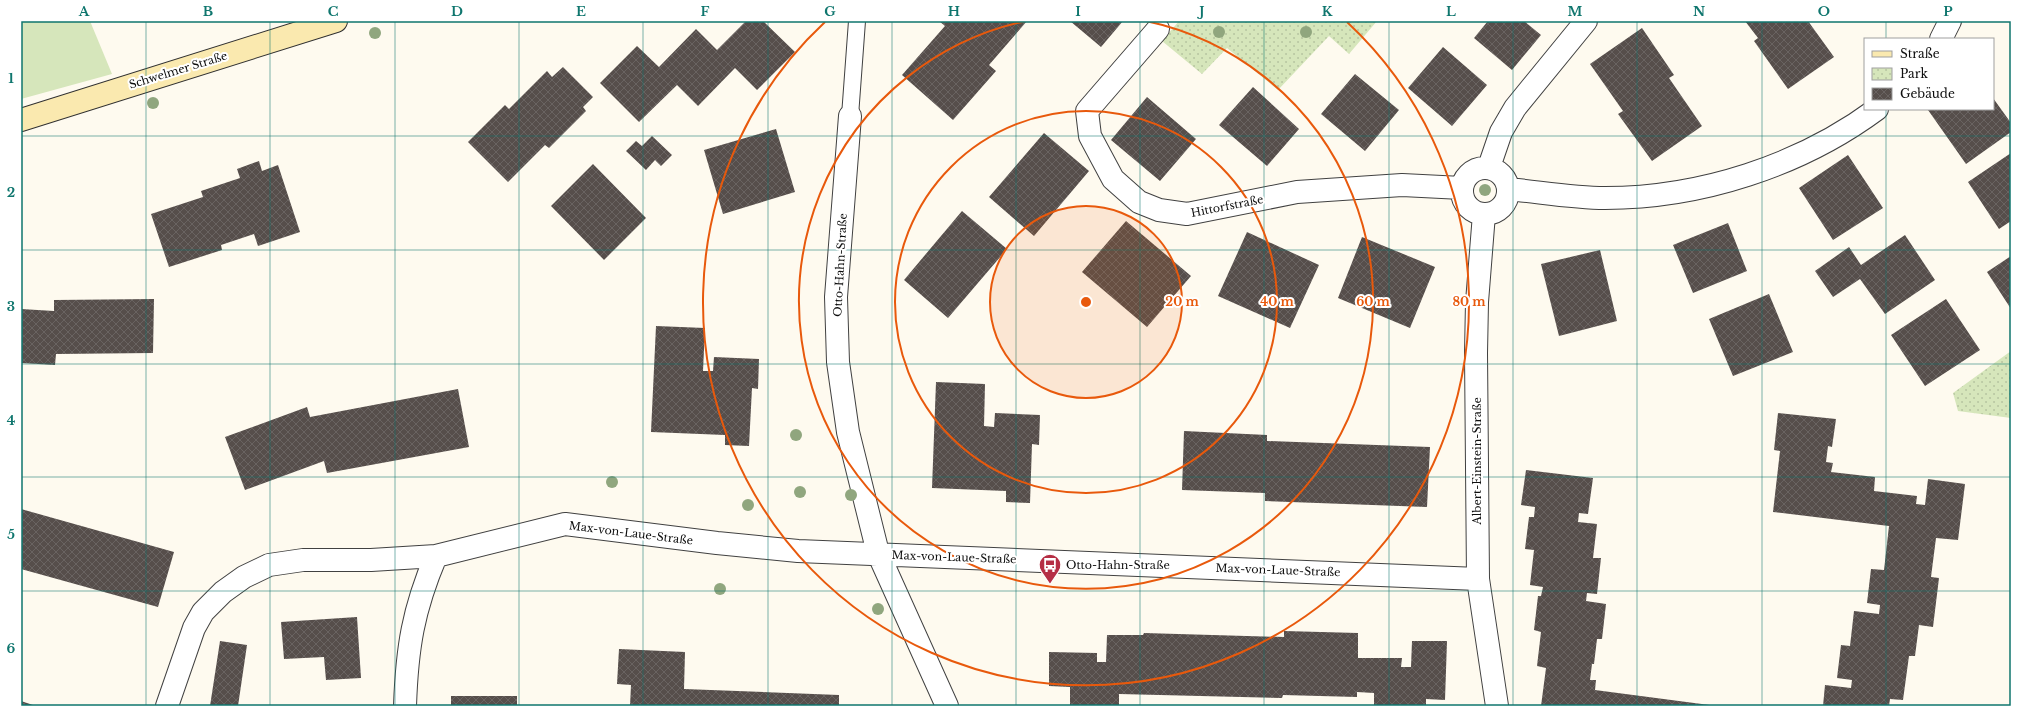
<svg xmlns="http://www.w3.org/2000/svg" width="2032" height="727" viewBox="0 0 2032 727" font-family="'Libre Baskerville',serif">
<defs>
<pattern id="park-dots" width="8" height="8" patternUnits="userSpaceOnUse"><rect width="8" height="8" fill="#d6e6bb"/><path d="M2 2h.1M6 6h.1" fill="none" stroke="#b6c4a0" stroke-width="1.8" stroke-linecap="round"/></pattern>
<pattern id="building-cross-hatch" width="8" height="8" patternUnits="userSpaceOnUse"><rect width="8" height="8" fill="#564e4b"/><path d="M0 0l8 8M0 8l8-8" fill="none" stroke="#696361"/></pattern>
</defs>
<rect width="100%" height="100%" fill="#fefaef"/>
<path fill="#d6e6bb" d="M21 21H90L112 74 21 99Z"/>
<path fill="url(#park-dots)" d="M1179 21 1187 22 1377 21 1349 54 1329 36 1278 90 1227 48 1202 74 1162 41Z
M2011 351V418L1958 411 1953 393Z"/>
<path fill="url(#building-cross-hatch)" d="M746 21H763L795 52 757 90 735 68 698 106 677 85 639 122 600 83 637 46 659 67 696 29 717 50Z
M939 21H1027L989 65 996 71 953 120 902 75 945 26Z
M1070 21H1123L1101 47Z
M1488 21H1524L1541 35 1512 70 1474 38Z
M1745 21H1808L1834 57 1788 89 1754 41 1758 38Z
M1642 28 1674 75 1669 78 1702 126 1652 161 1618 114 1623 111 1590 64Z
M1443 47 1487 85 1452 126 1408 88Z
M563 67 593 97 583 107 586 111 549 148 545 145 508 182 468 142 505 105 509 109 547 71 552 77Z
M1355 74 1399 110 1365 151 1321 114Z
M1253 87 1299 129 1267 166 1219 125Z
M1147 97 1196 139 1160 181 1111 140Z
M1993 98 2011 123V132L1966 164 1928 110 1993 109Z
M776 129 795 192 723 214 704 150Z
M1044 133 1089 171 1034 236 989 197Z
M652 136 672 155 661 166 655 160 646 170 626 151 636 141 642 146Z
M2011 153V221L1999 229 1968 182Z
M1848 155 1883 208 1833 240 1799 188Z
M259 161 262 171 278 165 300 232 258 246 254 234 221 245 222 250 169 267 151 214 203 197 201 191 240 178 237 169Z
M593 164 646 218 604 260 551 206Z
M962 211 1007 249 948 318 904 280Z
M1126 221 1191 276 1147 327 1082 272Z
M1728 223 1747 271 1693 293 1673 245Z
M1247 232 1319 265 1290 328 1218 296Z
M1905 235 1935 280 1885 314 1860 279 1833 297 1815 271 1849 247 1861 265Z
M1362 237 1435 267 1410 328 1338 298Z
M1600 250 1617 321 1559 336 1541 264Z
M2011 256V309L1987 272Z
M1769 294 1793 352 1733 376 1709 319Z
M154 299 153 353 56 354 55 365 21 363V309L54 311V300Z
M1946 299 1980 350 1925 386 1891 335Z
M656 326 705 328 703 371H713L714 357 759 359 758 389 752 388 749 446 725 445V435L651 432Z
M936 382 985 384 984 426 994 427 995 413 1040 415 1039 445 1032 444 1030 503 1006 502V491L932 488Z
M458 389 469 447 327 473 324 461 245 490 225 437 307 407 310 417Z
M1778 413 1836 419 1832 447 1828 446 1826 462 1833 463 1831 472 1875 477 1874 491 1917 496 1916 504 1925 505 1928 479 1965 484 1958 540 1936 538 1931 577 1939 578 1933 627 1919 625 1915 656H1909L1903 700 1890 699 1889 706H1823L1825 685 1851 688 1852 680 1837 678 1841 645 1850 646 1854 611 1879 614 1880 605 1867 603 1871 569 1884 570 1889 526 1773 512 1780 451 1774 450Z
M1184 431 1267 435V441L1430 447 1427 507 1265 501V493L1182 490Z
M1526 470 1593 478 1588 514 1579 513 1578 522 1597 524 1593 558H1601L1597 594 1587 593 1586 601 1606 604 1602 639H1597L1594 664H1592L1590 680H1596L1595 690 1717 706H1541L1546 668 1537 666 1541 632 1534 630 1538 596H1541L1543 587 1530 585 1534 550 1525 549 1529 517H1534L1535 507 1521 505Z
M21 509 174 552 158 607 21 569Z
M357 617 361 678 326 680 324 657 284 659 281 622Z
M1284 631 1358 633V658H1402L1401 667H1411L1412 641H1447L1445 700 1426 699V706H1374V693L1357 692V697L1283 695 1282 698 1119 694V706H1070V687L1049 686V652L1097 653V662H1106L1107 635H1143L1144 633 1284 637Z
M220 641 247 645 238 706H210Z
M619 649 685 652 684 689 839 695V706H630L631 685 617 684Z
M451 696H517V706H451Z
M21 701 36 706H21Z"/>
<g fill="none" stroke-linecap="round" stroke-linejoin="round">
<g stroke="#414141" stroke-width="18">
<path id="lane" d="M850 116 857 21"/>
</g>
<g stroke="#414141" stroke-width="24">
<path id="street" d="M1158 29 1087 111 1090 136 1113 179 1139 202 1159 210 1187 214 1297 192 1402 185 1462 188
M1941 39 1950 21
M850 116 836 297 838 362 848 432 878 553 947 706
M1489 167 1501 132 1515 108 1586 21
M1462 191a23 23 0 1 1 46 0a23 23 0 1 1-46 0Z
M1508 189C1540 192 1573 198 1605 198 1700 198 1800 166 1877 109
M1484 214 1477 302 1476 353 1478 579 1497 706
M167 706 194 628 203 612 223 592 244 577 269 565 303 560H371L436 556 565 524 717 543 798 551 1478 579
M405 706C407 648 413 610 436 556"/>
</g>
<g stroke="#303030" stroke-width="24">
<path id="secondary" d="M21 120 336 21"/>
</g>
<use href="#lane" stroke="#fff" stroke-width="16"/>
<use href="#street" stroke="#fff" stroke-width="22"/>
<use href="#secondary" stroke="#fae9af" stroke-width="22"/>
</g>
<g fill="#90a67e">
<circle cx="1219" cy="32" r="6"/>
<circle cx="1306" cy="32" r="6"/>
<circle cx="375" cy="33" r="6"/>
<circle cx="153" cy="103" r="6"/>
<circle cx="1485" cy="190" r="6"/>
<circle cx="796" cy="435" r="6"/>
<circle cx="612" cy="482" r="6"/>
<circle cx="800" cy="492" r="6"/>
<circle cx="851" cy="495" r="6"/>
<circle cx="748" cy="505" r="6"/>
<circle cx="720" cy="589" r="6"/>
<circle cx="878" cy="609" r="6"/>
</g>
<path fill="none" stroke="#0f766e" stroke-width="1" stroke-opacity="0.55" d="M146 21V706M270 21V706M395 21V706M519 21V706M643 21V706M768 21V706M892 21V706M1016 21V706M1140 21V706M1264 21V706M1389 21V706M1513 21V706M1637 21V706M1762 21V706M1886 21V39M1886 109V706M21 136H2011M21 250H2011M21 364H2011M21 477H2011M21 591H2011"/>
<circle cx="1086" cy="302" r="96" fill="#e8590c" fill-opacity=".12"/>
<g fill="none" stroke="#e8590c" stroke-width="2">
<circle cx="1086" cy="302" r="96"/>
<circle cx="1086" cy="302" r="191"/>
<path d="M1146 21A287 287 0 1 1 1026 21"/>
<path d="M1347 22A383 383 0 1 1 825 22"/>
</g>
<defs>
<g id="bus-pin" transform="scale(1.15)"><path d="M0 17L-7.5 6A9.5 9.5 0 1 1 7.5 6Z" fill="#b52e44" stroke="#fff"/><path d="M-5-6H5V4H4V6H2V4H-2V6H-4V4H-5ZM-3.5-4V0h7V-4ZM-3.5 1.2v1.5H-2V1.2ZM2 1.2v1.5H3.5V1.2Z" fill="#fff"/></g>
</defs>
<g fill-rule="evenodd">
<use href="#bus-pin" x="1050" y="565"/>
</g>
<g text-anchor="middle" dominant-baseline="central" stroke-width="4" stroke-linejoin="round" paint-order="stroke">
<g font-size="11" fill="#0e0e0e" stroke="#fff">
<text transform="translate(178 70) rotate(-17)">Schwelmer Straße</text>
<text transform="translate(1227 206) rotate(-11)">Hittorfstraße</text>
<text transform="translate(840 265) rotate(-87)">Otto-Hahn-Straße</text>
<text transform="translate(1477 461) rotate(-90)">Albert-Einstein-Straße</text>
<text transform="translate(631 533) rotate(7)">Max-von-Laue-Straße</text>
<text transform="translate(954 557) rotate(2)">Max-von-Laue-Straße</text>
<text transform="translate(1278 570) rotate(2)">Max-von-Laue-Straße</text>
</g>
<g font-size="11" fill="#0e0e0e" stroke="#fff" text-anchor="start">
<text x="1066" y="565">Otto-Hahn-Straße</text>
</g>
</g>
<circle cx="1086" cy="302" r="6" fill="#e8590c" stroke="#fff" stroke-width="2"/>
<g font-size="12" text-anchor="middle" font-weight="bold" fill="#e8590c" stroke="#fff" stroke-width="4" stroke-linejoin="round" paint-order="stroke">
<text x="1182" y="306">20 m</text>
<text x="1277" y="306">40 m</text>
<text x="1373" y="306">60 m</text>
<text x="1469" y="306">80 m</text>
</g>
<rect width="2032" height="727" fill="none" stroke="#ffffff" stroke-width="44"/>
<rect x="1864" y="38" width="130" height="72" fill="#ffffff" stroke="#9f9f9f"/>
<rect x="1872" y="51" width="20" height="6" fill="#fae9af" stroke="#9f9f9f"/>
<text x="1900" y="58" font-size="12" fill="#0e0e0e">Straße</text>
<rect x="1872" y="68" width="20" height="12" fill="url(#park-dots)" stroke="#9f9f9f"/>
<text x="1900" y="78" font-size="12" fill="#0e0e0e">Park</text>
<rect x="1872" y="88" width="20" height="12" fill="url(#building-cross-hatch)" stroke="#9f9f9f"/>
<text x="1900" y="98" font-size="12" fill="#0e0e0e">Gebäude</text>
<rect x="22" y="22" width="1988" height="683" fill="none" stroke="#0f766e" stroke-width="1.5"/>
<g font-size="13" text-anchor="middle" font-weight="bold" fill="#0f766e">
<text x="84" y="16">A</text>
<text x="208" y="16">B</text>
<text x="333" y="16">C</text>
<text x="457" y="16">D</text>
<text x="581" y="16">E</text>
<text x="705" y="16">F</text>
<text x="830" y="16">G</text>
<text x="954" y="16">H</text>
<text x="1078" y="16">I</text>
<text x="1202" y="16">J</text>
<text x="1327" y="16">K</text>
<text x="1451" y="16">L</text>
<text x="1575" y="16">M</text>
<text x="1699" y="16">N</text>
<text x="1824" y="16">O</text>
<text x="1948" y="16">P</text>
<text x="11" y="83">1</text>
<text x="11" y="197">2</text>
<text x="11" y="311">3</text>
<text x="11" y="425">4</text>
<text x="11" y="539">5</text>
<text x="11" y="653">6</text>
</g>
</svg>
